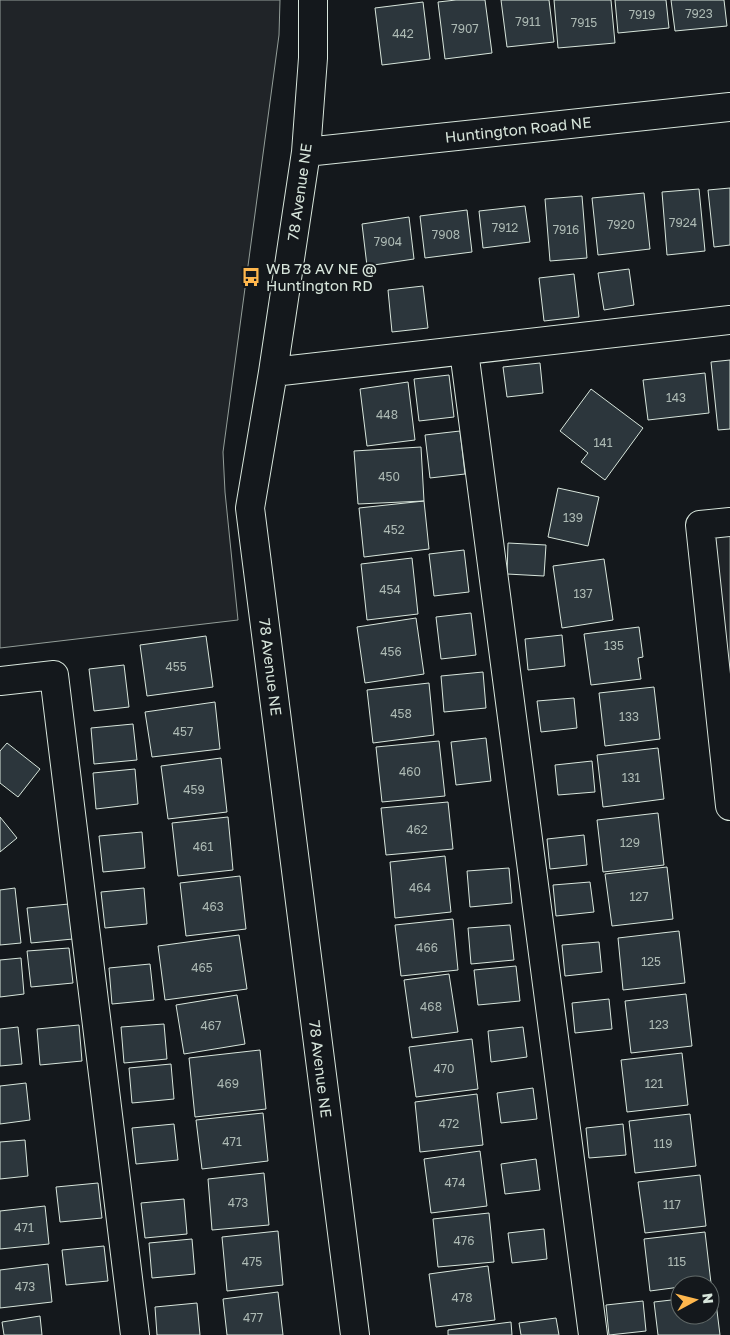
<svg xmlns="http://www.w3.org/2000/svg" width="730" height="1335" viewBox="0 0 730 1335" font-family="'Golos Text',sans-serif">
<rect width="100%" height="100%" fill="#14181c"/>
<path fill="#202428" stroke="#939e99" d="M0 0H280L279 35 223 452 225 492 238 620 0 648Z
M730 522V806L700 525Z"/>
<path fill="#2c363c" stroke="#d8e6dc" d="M456 0H485L492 53 445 59 438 2Z
M501 0H549L554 42 507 47Z
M554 0H611L615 43 558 48Z
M615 0H666L669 28 618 33Z
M671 0H724L727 26 675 31Z
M423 2 430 59 382 65 375 8Z
M730 188V245L714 247 708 190Z
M699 189 705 251 667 255 662 192Z
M644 193 650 249 598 255 592 198Z
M582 196 587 258 550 261 545 199Z
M525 206 530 242 483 248 479 211Z
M467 210 472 252 425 258 420 216Z
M409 217 414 259 367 266 362 224Z
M629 269 634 305 604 310 598 273Z
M574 274 579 317 544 321 539 278Z
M423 286 428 328 392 332 388 290Z
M730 360V429L718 430 711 362Z
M540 363 543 393 507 397 503 367Z
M705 373 709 413 648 420 643 380Z
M449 375 454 417 419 421 414 379Z
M408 382 415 440 367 446 360 389Z
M591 389 643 428 605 480 581 462 588 453 560 431Z
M460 431 465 474 430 478 425 435Z
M421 447 424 501 358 504 354 451Z
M558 488 599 497 588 546 548 537Z
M424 501 429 549 364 557 359 508Z
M508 543 546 545 544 576 507 574Z
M464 550 469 592 434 596 429 554Z
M412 558 418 614 367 620 361 564Z
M604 559 613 620 562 628 553 566Z
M471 613 476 655 441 659 436 617Z
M416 618 424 674 365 683 357 627Z
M639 627 643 657 638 658 641 679 591 685 584 634Z
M562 635 565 666 528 670 525 639Z
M206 636 213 687 147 696 140 645Z
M124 665 129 707 94 711 89 669Z
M483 672 486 708 444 712 441 676Z
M429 683 434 735 373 743 367 690Z
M654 687 660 739 605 746 599 693Z
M574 698 577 728 541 732 537 701Z
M215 702 220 749 152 757 145 712Z
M133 724 137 760 94 764 91 728Z
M486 738 491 781 456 785 451 742Z
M439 741 445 796 382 802 376 747Z
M7 743 40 769 18 797 0 783V751Z
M658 748 664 799 603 807 597 755Z
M221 758 227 812 168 819 161 766Z
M592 761 595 792 558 795 555 765Z
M135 769 138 804 96 809 93 773Z
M448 802 453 849 386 855 381 808Z
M658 813 664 865 603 872 597 820Z
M0 817 17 838 0 852Z
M228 817 233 870 178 876 172 823Z
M142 832 145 868 103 872 99 836Z
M584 835 587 865 550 869 547 839Z
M445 856 451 912 395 918 390 862Z
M667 867 673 919 612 926 605 874Z
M509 868 512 903 470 907 467 871Z
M240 876 246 929 186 936 180 883Z
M590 882 594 912 556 916 553 885Z
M15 888 21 943 0 945V890Z
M144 888 147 924 105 928 101 892Z
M69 904 73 939 31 943 27 908Z
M453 919 458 970 401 976 395 925Z
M510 925 514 960 471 964 468 928Z
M679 931 685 983 623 990 618 938Z
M239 935 247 989 165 1000 158 946Z
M599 942 602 972 565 976 562 945Z
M69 948 73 983 31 987 27 951Z
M21 958 24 994 0 997V960Z
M150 964 154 1000 112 1004 109 968Z
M516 966 520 1001 478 1005 474 970Z
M449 974 458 1032 412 1038 404 980Z
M686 994 692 1046 631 1053 625 1001Z
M237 995 245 1044 184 1054 176 1005Z
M609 999 612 1029 575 1033 572 1003Z
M164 1024 167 1059 124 1063 121 1027Z
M79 1025 82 1061 40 1065 37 1029Z
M18 1027 22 1064 0 1066V1029Z
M523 1027 527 1057 491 1062 488 1031Z
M472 1039 478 1089 416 1097 409 1047Z
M260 1050 266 1109 195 1117 189 1058Z
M682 1053 688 1105 627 1112 621 1060Z
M171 1064 174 1099 132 1103 129 1068Z
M26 1083 30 1120 0 1124V1086Z
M533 1088 537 1119 501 1123 497 1093Z
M477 1094 483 1145 420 1152 415 1102Z
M263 1113 268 1161 202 1169 196 1120Z
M690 1114 696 1166 635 1173 629 1121Z
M174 1124 178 1160 136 1164 132 1128Z
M623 1124 626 1155 589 1158 586 1128Z
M25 1140 28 1176 0 1179V1142Z
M480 1151 487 1206 431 1213 424 1159Z
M536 1159 540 1190 505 1194 501 1164Z
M264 1173 269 1225 212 1230 208 1179Z
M700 1175 706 1226 645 1233 638 1182Z
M98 1183 102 1218 60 1222 56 1187Z
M184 1199 187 1234 145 1238 141 1203Z
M45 1206 49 1244 0 1249V1211Z
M489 1213 494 1262 438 1267 433 1219Z
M544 1229 547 1259 512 1263 508 1233Z
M278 1231 283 1285 227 1291 222 1237Z
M705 1232 711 1283 680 1285V1287L650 1291 644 1239Z
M192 1239 195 1274 152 1278 149 1243Z
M104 1246 108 1281 66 1285 62 1250Z
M48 1264 52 1302 0 1308V1270Z
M488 1266 495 1320 436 1327 429 1274Z
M278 1292 283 1335H227L223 1299Z
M715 1295 720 1335H658L654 1302 680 1299V1315H710V1296Z
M643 1301 646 1331 609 1335 606 1305Z
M197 1303 200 1335H157L155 1307Z
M40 1316 42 1335H4L2 1322Z
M556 1318 559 1335H521L519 1323Z
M511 1322 512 1335H448V1330Z"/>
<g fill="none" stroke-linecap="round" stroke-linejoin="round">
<g stroke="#d8e6dc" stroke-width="30">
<path id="minor" d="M313 0V58L306 152 273 372 250 508 355 1335
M306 152 730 107
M464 351 593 1335
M273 372 730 320
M730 522 700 525 730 806
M0 681 54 675 135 1335"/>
</g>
<use href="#minor" stroke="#14181c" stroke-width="28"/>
</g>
<defs>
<g id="bus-bare" transform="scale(1.5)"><path d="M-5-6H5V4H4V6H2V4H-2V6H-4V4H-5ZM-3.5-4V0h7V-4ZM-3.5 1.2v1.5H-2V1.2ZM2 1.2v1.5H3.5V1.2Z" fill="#ffb74d" stroke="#14181c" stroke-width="2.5" paint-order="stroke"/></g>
</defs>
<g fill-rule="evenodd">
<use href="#bus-bare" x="251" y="277"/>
</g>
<g text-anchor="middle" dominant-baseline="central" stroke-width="4" stroke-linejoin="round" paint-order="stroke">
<g font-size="12" fill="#adbab4">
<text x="699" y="13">7923</text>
<text x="642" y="14">7919</text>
<text x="528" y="21">7911</text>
<text x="584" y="22">7915</text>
<text x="465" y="28">7907</text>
<text x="403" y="33">442</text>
<text x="683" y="222">7924</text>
<text x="621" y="224">7920</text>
<text x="505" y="227">7912</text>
<text x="566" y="229">7916</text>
<text x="446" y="234">7908</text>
<text x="388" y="241">7904</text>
<text x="676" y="397">143</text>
<text x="387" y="414">448</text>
<text x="603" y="442">141</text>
<text x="389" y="476">450</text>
<text x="573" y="517">139</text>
<text x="394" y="529">452</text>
<text x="390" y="589">454</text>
<text x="583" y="593">137</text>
<text x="614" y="645">135</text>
<text x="391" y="651">456</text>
<text x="176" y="666">455</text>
<text x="401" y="713">458</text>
<text x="629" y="716">133</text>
<text x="183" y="731">457</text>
<text x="410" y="771">460</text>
<text x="631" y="777">131</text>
<text x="194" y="789">459</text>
<text x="417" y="829">462</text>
<text x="630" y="842">129</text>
<text x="203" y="846">461</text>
<text x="420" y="887">464</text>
<text x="639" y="896">127</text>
<text x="213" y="906">463</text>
<text x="427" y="947">466</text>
<text x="651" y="961">125</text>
<text x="202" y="967">465</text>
<text x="431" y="1006">468</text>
<text x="659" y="1024">123</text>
<text x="211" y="1025">467</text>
<text x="444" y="1068">470</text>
<text x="228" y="1083">469</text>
<text x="654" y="1083">121</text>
<text x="449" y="1123">472</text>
<text x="232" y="1141">471</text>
<text x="663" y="1143">119</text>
<text x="455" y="1182">474</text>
<text x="238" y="1202">473</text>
<text x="672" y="1204">117</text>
<text x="24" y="1227">471</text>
<text x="464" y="1240">476</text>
<text x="252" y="1261">475</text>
<text x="677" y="1261">115</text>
<text x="25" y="1286">473</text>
<text x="462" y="1297">478</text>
<text x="253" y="1317">477</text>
</g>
<g font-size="15" fill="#d8e6dc" stroke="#14181c">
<text transform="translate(518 129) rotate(-6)">Huntington Road NE</text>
<text transform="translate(299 192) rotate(-82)">78 Avenue NE</text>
<text transform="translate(271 667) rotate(83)">78 Avenue NE</text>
<text transform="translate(321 1069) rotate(83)">78 Avenue NE</text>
</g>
<g font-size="15" fill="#d8e6dc" stroke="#14181c" text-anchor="start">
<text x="266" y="268">WB 78 AV NE @<tspan x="266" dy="17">Huntington RD</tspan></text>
</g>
</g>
<g transform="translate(695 1300) rotate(83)"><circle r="24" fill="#14181c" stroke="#626a69"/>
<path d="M0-4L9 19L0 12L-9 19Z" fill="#ffb74d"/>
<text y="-8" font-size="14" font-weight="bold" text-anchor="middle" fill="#d8e6dc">N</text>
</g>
</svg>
